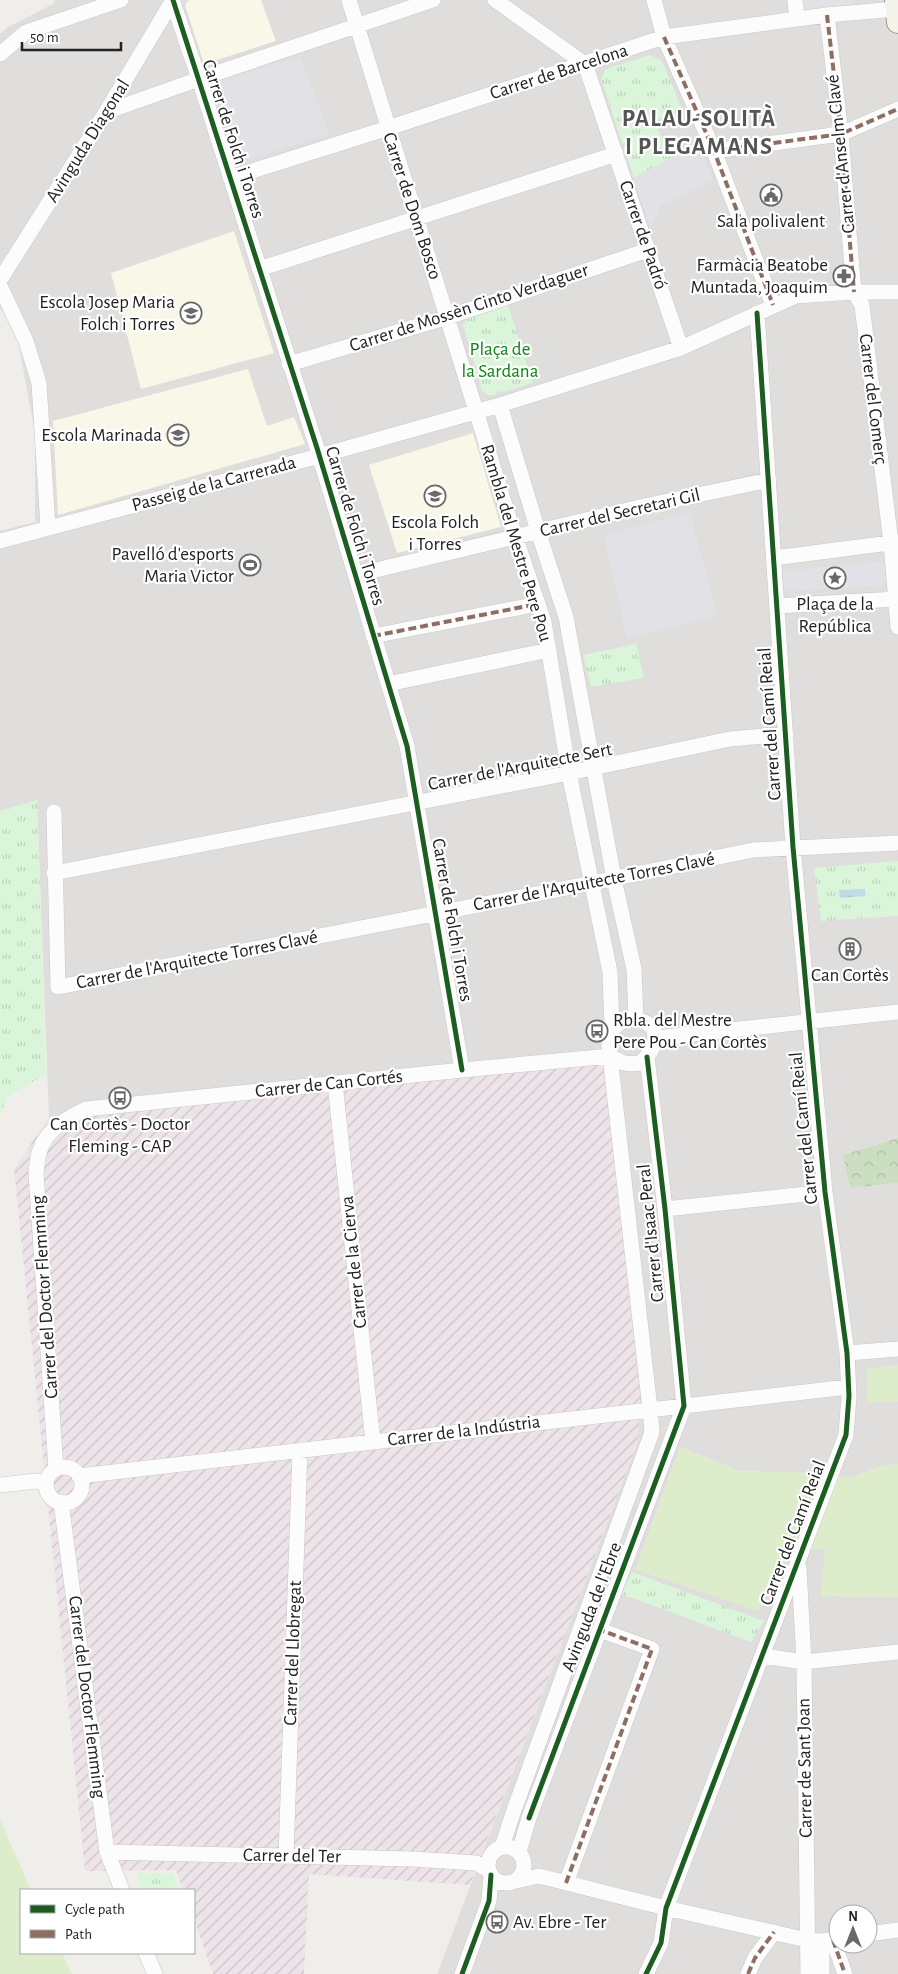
<svg xmlns="http://www.w3.org/2000/svg" width="898" height="1974" viewBox="0 0 898 1974" font-family="'Alegreya Sans',sans-serif">
<defs>
<pattern id="industrial-furrows" width="10" height="10" patternUnits="userSpaceOnUse" patternTransform="scale(1.25)"><rect width="10" height="10" fill="#ede4e9"/><path d="M-1 1l2-2M0 10L10 0M9 11l2-2" fill="none" stroke="#cbc3c8"/></pattern>
<pattern id="forest-crowns" width="20" height="18" patternUnits="userSpaceOnUse" patternTransform="scale(1.25)"><rect width="20" height="18" fill="#cbdec1"/><path d="M2 6a3 3 0 1 1 6 0M12 15a3 3 0 1 1 6 0" fill="none" stroke="#aebea6"/></pattern>
<pattern id="park-tufts" width="24" height="20" patternUnits="userSpaceOnUse" patternTransform="scale(1.25)"><rect width="24" height="20" fill="#daf5da"/><path d="M3 7l-1-3M5 7V3M7 7l1-3M15 17l-1-3M17 17v-4M19 17l1-3" fill="none" stroke="#bbd2bb"/></pattern>
<pattern id="water-ripples" width="26" height="14" patternUnits="userSpaceOnUse" patternTransform="scale(1.25)"><rect width="26" height="14" fill="#bfdbe3"/><path d="M2 4q2-2 4 0t4 0M15 11q2-2 4 0t4 0" fill="none" stroke="#a4bcc2"/></pattern>
</defs>
<rect width="100%" height="100%" fill="#f0eeeb"/>
<path fill="#dfdedc" fill-rule="evenodd" d="M55 0H898V1138L844 1155 850 1188 898 1183V1365L866 1369 890 1401H898V1464L879 1467 851 1478 810 1473 740 1471 680 1447 636 1569 758 1611 790 1548 826 1549 822 1596 898 1597V1974H437L638 1441 640 1397 604 1063 49 1117 37 801 0 811V531L35 522V434L16 329 5 312 0 309V34L8 27 53 4ZM838 1914H868V1944H838Z"/>
<path fill="url(#industrial-furrows)" d="M604 1063 640 1397 638 1441 470 1885 309 1874 304 1974H213L194 1919V1890H183L176 1870 85 1871 14 1169 49 1117Z"/>
<path fill="#f8f7e8" d="M189 0H261L276 41 204 64 185 5Z
M234 231 274 353 141 389 111 273Z
M248 369 267 426 294 417 305 444 58 515 53 421Z
M473 433 501 527 397 553 369 465Z"/>
<path fill="#ddeccb" d="M898 1365V1401L867 1402 866 1369Z
M680 1447 740 1471 810 1473 851 1478 879 1467 898 1464V1597L821 1596 825 1549 790 1548 758 1611 636 1570Z
M0 1820 31 1890H21V1953H62L72 1974H0Z"/>
<path fill="url(#forest-crowns)" d="M898 1138V1183L850 1188 843 1155Z"/>
<path fill="url(#park-tufts)" d="M650 55 662 61 681 107 654 122 672 157 634 178 601 79 606 69Z
M508 305 533 383 490 396 482 391 463 325 467 319Z
M636 644 644 678 591 687 583 655Z
M37 800 46 1074 7 1097 0 1116V811Z
M898 861V916L821 921 814 868Z
M632 1572 764 1621 751 1642 622 1594Z
M136 1873H173L179 1890H143Z"/>
<path fill="#e2e1e5" d="M795 0H854L856 12 797 19Z
M300 56 329 134 248 160 235 155 216 94 219 81Z
M699 145 713 180 661 205 650 227 634 178 672 157Z
M690 513 717 616 627 638 604 535Z
M885 561 886 586 785 591 783 571Z"/>
<path fill="url(#water-ripples)" d="M865 889V896L840 898 839 890Z"/>
<g fill="none" stroke-linecap="round" stroke-linejoin="round">
<g stroke="#c9c8c7" stroke-width="16">
<path id="street" d="M349 0 510 521 544 622 569 773 610 972 612 1029
M495 0 585 64 681 348
M654 0 664 37 714 151 773 305
M795 0 797 19
M173 2 199 79 317 448 407 746 462 1070
M827 15 841 134 854 292 862 305 891 543 898 627
M0 54 26 32 121 0
M106 112 199 79 433 0
M714 151 841 134 898 109
M230 178 388 128 664 37 827 15 896 9
M259 269 616 154
M0 280 106 112 173 0
M0 286 26 341 39 383 48 528
M289 364 448 317 648 250
M500 405 538 531 566 617 614 879 634 969 636 1020
M0 541 319 456 500 405 681 348 796 296 854 292H898
M774 558 898 542
M355 575 649 505 769 480
M777 606 896 599
M373 636 538 604
M388 684 549 650
M54 812 58 987 592 883 753 850 898 843
M54 873 569 773 730 739 786 734
M656 1038 898 1012
M335 1083 373 1442
M665 1209 825 1192
M847 1353 898 1349
M46 1485a18 18 0 1 1 36 0a18 18 0 1 1-36 0Z
M56 1469 36 1173C37 1166 37 1157 40 1150 47 1129 67 1118 86 1109L462 1070 610 1056
M79 1476 848 1387
M0 1485 37 1481 46 1484
M61 1502 107 1852 122 1890
M799 1568 804 1662 808 1974
M763 1656 804 1662 898 1652
M488 1865a18 18 0 1 1 36 0a18 18 0 1 1-36 0Z
M502 1847 513 1813 652 1432 650 1409 609 1047C607 1020 636 1010 654 1029 657 1045 652 1052 640 1063 628 1065 620 1063 610 1056
M107 1852 413 1859 476 1863 488 1870
M519 1852 529 1818 684 1406 665 1209 647 1057
M286 1856 300 1450
M516 1881 539 1876 666 1908 807 1940 822 1941 838 1939
M566 1883 652 1649 600 1630
M868 1934 898 1930
M833 1940 845 1974
M822 1941V1974
M146 1953 155 1974
M462 1974 489 1901 491 1875
M646 1974 661 1943 666 1908 846 1435 849 1396 847 1353 825 1192 793 847 757 313
M748 1974 755 1958 774 1932"/>
</g>
<g stroke="#999a82" stroke-width="24">
<path id="secondary" d="M896 0 898 22"/>
</g>
<use href="#street" stroke="#fdfcfc" stroke-width="15"/>
<use href="#secondary" stroke="#f4f4ed" stroke-width="22"/>
<path stroke="#8d6e63" stroke-width="4" stroke-dasharray="8 4" stroke-linecap="butt" d="M827 15 841 134 854 292
M664 37 714 151 773 305
M714 151 841 134 898 109
M373 636 538 604
M566 1883 652 1649 600 1630
M833 1940 845 1974
M748 1974 755 1958 774 1932"/>
<g stroke="#fff" stroke-width="8">
<path id="cycleway" d="M173 0 317 448 407 746 462 1070
M529 1818 684 1406 665 1209 647 1057
M462 1974 489 1901 491 1875
M646 1974 661 1943 666 1908 846 1435 849 1396 847 1353 825 1192 793 847 757 313"/>
</g>
<use href="#cycleway" stroke="#1b5e20" stroke-width="5"/>
</g>
<defs>
<g id="civic-ring" transform="scale(1.125)"><circle r="9.5" fill="#fff" stroke="#6a6968" stroke-width="1.5"/><path d="M-.6-6.5H3V-4.5H.6V-3L4-1V1h2V6H-6V1h2V-1L-.6-3ZM-1.2 2.5V6h2.4V2.5Z" fill="#6a6968"/></g>
<g id="pharmacy-ring" transform="scale(1.125)"><circle r="9.5" fill="#fff" stroke="#6a6968" stroke-width="1.5"/><path d="M-2-6h4v4h4v4h-4v4h-4v-4h-4v-4h4Z" fill="#6a6968"/></g>
<g id="school-ring" transform="scale(1.125)"><circle r="9.5" fill="#fff" stroke="#6a6968" stroke-width="1.5"/><path d="M0-5L7-2L0 1L-7-2ZM-4 1L0 2.5L4 1V4Q0 6-4 4Z" fill="#6a6968"/></g>
<g id="stadium-ring" transform="scale(1.125)"><circle r="9.5" fill="#fff" stroke="#6a6968" stroke-width="1.5"/><path d="M0-5a6.5 5 0 1 0 0 10a6.5 5 0 1 0 0-10ZM-3.5-1.8h7v3.6h-7Z" fill="#6a6968"/></g>
<g id="sight-ring" transform="scale(1.125)"><circle r="9.5" fill="#fff" stroke="#6a6968" stroke-width="1.5"/><path d="M0-6L1.8-2.2L6-1.7L2.9 1.2L3.7 5.4L0 3.3L-3.7 5.4L-2.9 1.2L-6-1.7L-1.8-2.2Z" fill="#6a6968"/></g>
<g id="building-ring" transform="scale(1.125)"><circle r="9.5" fill="#fff" stroke="#6a6968" stroke-width="1.5"/><path d="M-4-6H4V6H1V3H-1V6H-4ZM-2.5-4.3h1.7v1.8h-1.7ZM.8-4.3h1.7v1.8H.8ZM-2.5-1h1.7V.8h-1.7ZM.8-1h1.7V.8H.8Z" fill="#6a6968"/></g>
<g id="bus-ring" transform="scale(1.125)"><circle r="9.5" fill="#fff" stroke="#6a6968" stroke-width="1.5"/><path d="M-5-6H5V4H4V6H2V4H-2V6H-4V4H-5ZM-3.5-4V0h7V-4ZM-3.5 1.2v1.5H-2V1.2ZM2 1.2v1.5H3.5V1.2Z" fill="#6a6968"/></g>
</defs>
<g fill-rule="evenodd">
<use href="#civic-ring" x="771" y="195"/>
<use href="#pharmacy-ring" x="844" y="276"/>
<use href="#school-ring" x="191" y="313"/>
<use href="#school-ring" x="178" y="435"/>
<use href="#school-ring" x="435" y="496"/>
<use href="#stadium-ring" x="250" y="565"/>
<use href="#sight-ring" x="835" y="578"/>
<use href="#building-ring" x="850" y="949"/>
<use href="#bus-ring" x="597" y="1031"/>
<use href="#bus-ring" x="120" y="1098"/>
<use href="#bus-ring" x="497" y="1922"/>
</g>
<g text-anchor="middle" dominant-baseline="central" stroke-width="4.5" stroke-linejoin="round" paint-order="stroke">
<g font-size="19" fill="#222" stroke="#fff">
<text transform="translate(559 72) rotate(-18)">Carrer de Barcelona</text>
<text transform="translate(233 139) rotate(72)">Carrer de Folch i Torres</text>
<text transform="translate(88 141) rotate(-58)">Avinguda Diagonal</text>
<text transform="translate(841 154) rotate(-96)">Carrer d'Anselm Clavé</text>
<text transform="translate(412 206) rotate(72)">Carrer de Dom Bosco</text>
<text transform="translate(643 235) rotate(71)">Carrer de Padró</text>
<text transform="translate(469 308) rotate(-18)">Carrer de Mossèn Cinto Verdaguer</text>
<text transform="translate(873 399) rotate(83)">Carrer del Comerç</text>
<text transform="translate(214 484) rotate(-15)">Passeig de la Carrerada</text>
<text transform="translate(620 513) rotate(-13)">Carrer del Secretari Gil</text>
<text transform="translate(355 526) rotate(73)">Carrer de Folch i Torres</text>
<text transform="translate(516 543) rotate(73)">Rambla del Mestre Pere Pou</text>
<text transform="translate(770 724) rotate(-94)">Carrer del Camí Reial</text>
<text transform="translate(520 767) rotate(-11)">Carrer de l'Arquitecte Sert</text>
<text transform="translate(594 882) rotate(-11)">Carrer de l'Arquitecte Torres Clavé</text>
<text transform="translate(452 920) rotate(80)">Carrer de Folch i Torres</text>
<text transform="translate(197 960) rotate(-11)">Carrer de l'Arquitecte Torres Clavé</text>
<text transform="translate(329 1084) rotate(-6)">Carrer de Can Cortés</text>
<text transform="translate(804 1128) rotate(-96)">Carrer del Camí Reial</text>
<text transform="translate(651 1233) rotate(-96)">Carrer d'Isaac Peral</text>
<text transform="translate(354 1262) rotate(-96)">Carrer de la Cierva</text>
<text transform="translate(45 1297) rotate(-94)">Carrer del Doctor Flemming</text>
<text transform="translate(464 1431) rotate(-7)">Carrer de la Indústria</text>
<text transform="translate(793 1533) rotate(-69)">Carrer del Camí Reial</text>
<text transform="translate(592 1607) rotate(-69)">Avinguda de l'Ebre</text>
<text transform="translate(293 1653) rotate(-88)">Carrer del Llobregat</text>
<text transform="translate(87 1697) rotate(83)">Carrer del Doctor Flemming</text>
<text transform="translate(805 1768) rotate(-91)">Carrer de Sant Joan</text>
<text transform="translate(292 1856) rotate(1)">Carrer del Ter</text>
</g>
<g font-size="19" fill="#222" stroke="#fff">
<text x="771" y="221">Sala polivalent</text>
<text x="828" y="265" text-anchor="end">Farmàcia Beatobe<tspan x="828" dy="22">Muntada, Joaquim</tspan></text>
<text x="175" y="302" text-anchor="end">Escola Josep Maria<tspan x="175" dy="22">Folch i Torres</tspan></text>
<text x="162" y="435" text-anchor="end">Escola Marinada</text>
<text x="435" y="522">Escola Folch<tspan x="435" dy="22">i Torres</tspan></text>
<text x="234" y="554" text-anchor="end">Pavelló d'esports<tspan x="234" dy="22">Maria Victor</tspan></text>
<text x="835" y="604">Plaça de la<tspan x="835" dy="22">República</tspan></text>
<text x="850" y="975">Can Cortès</text>
<text x="613" y="1020" text-anchor="start">Rbla. del Mestre<tspan x="613" dy="22">Pere Pou - Can Cortès</tspan></text>
<text x="120" y="1124">Can Cortès - Doctor<tspan x="120" dy="22">Fleming - CAP</tspan></text>
<text x="513" y="1922" text-anchor="start">Av. Ebre - Ter</text>
</g>
<g font-size="19" fill="#0c8416" stroke="#fff">
<text x="500" y="349">Plaça de<tspan x="500" dy="22">la Sardana</tspan></text>
</g>
<g font-size="24" font-weight="bold" letter-spacing="1" fill="#555" stroke="#fff">
<text x="699" y="119">PALAU-SOLITÀ<tspan x="699" dy="28">I PLEGAMANS</tspan></text>
</g>
</g>
<rect x="20" y="1889" width="175" height="65" fill="#ffffff" stroke="#a7a7a7"/>
<rect x="30" y="1905" width="25" height="8" fill="#1b5e20" stroke="#a7a7a7"/>
<text x="65" y="1914" font-size="15" fill="#222222">Cycle path</text>
<rect x="30" y="1930" width="25" height="8" fill="#8d6e63" stroke="#a7a7a7"/>
<text x="65" y="1939" font-size="15" fill="#222222">Path</text>
<g transform="translate(853 1929)"><circle r="24" fill="#ffffff" stroke="#a7a7a7"/>
<path d="M0-4L9 19L0 12L-9 19Z" fill="#6a6968"/>
<text y="-8" font-size="14" font-weight="bold" text-anchor="middle" fill="#222222">N</text>
</g>
<path d="M22 42v8h99v-8" fill="none" stroke="#222222" stroke-width="2.5"/>
<text x="30" y="42" font-size="15" fill="#222222" stroke="#ffffff" stroke-width="4" paint-order="stroke">50 m</text>
</svg>
